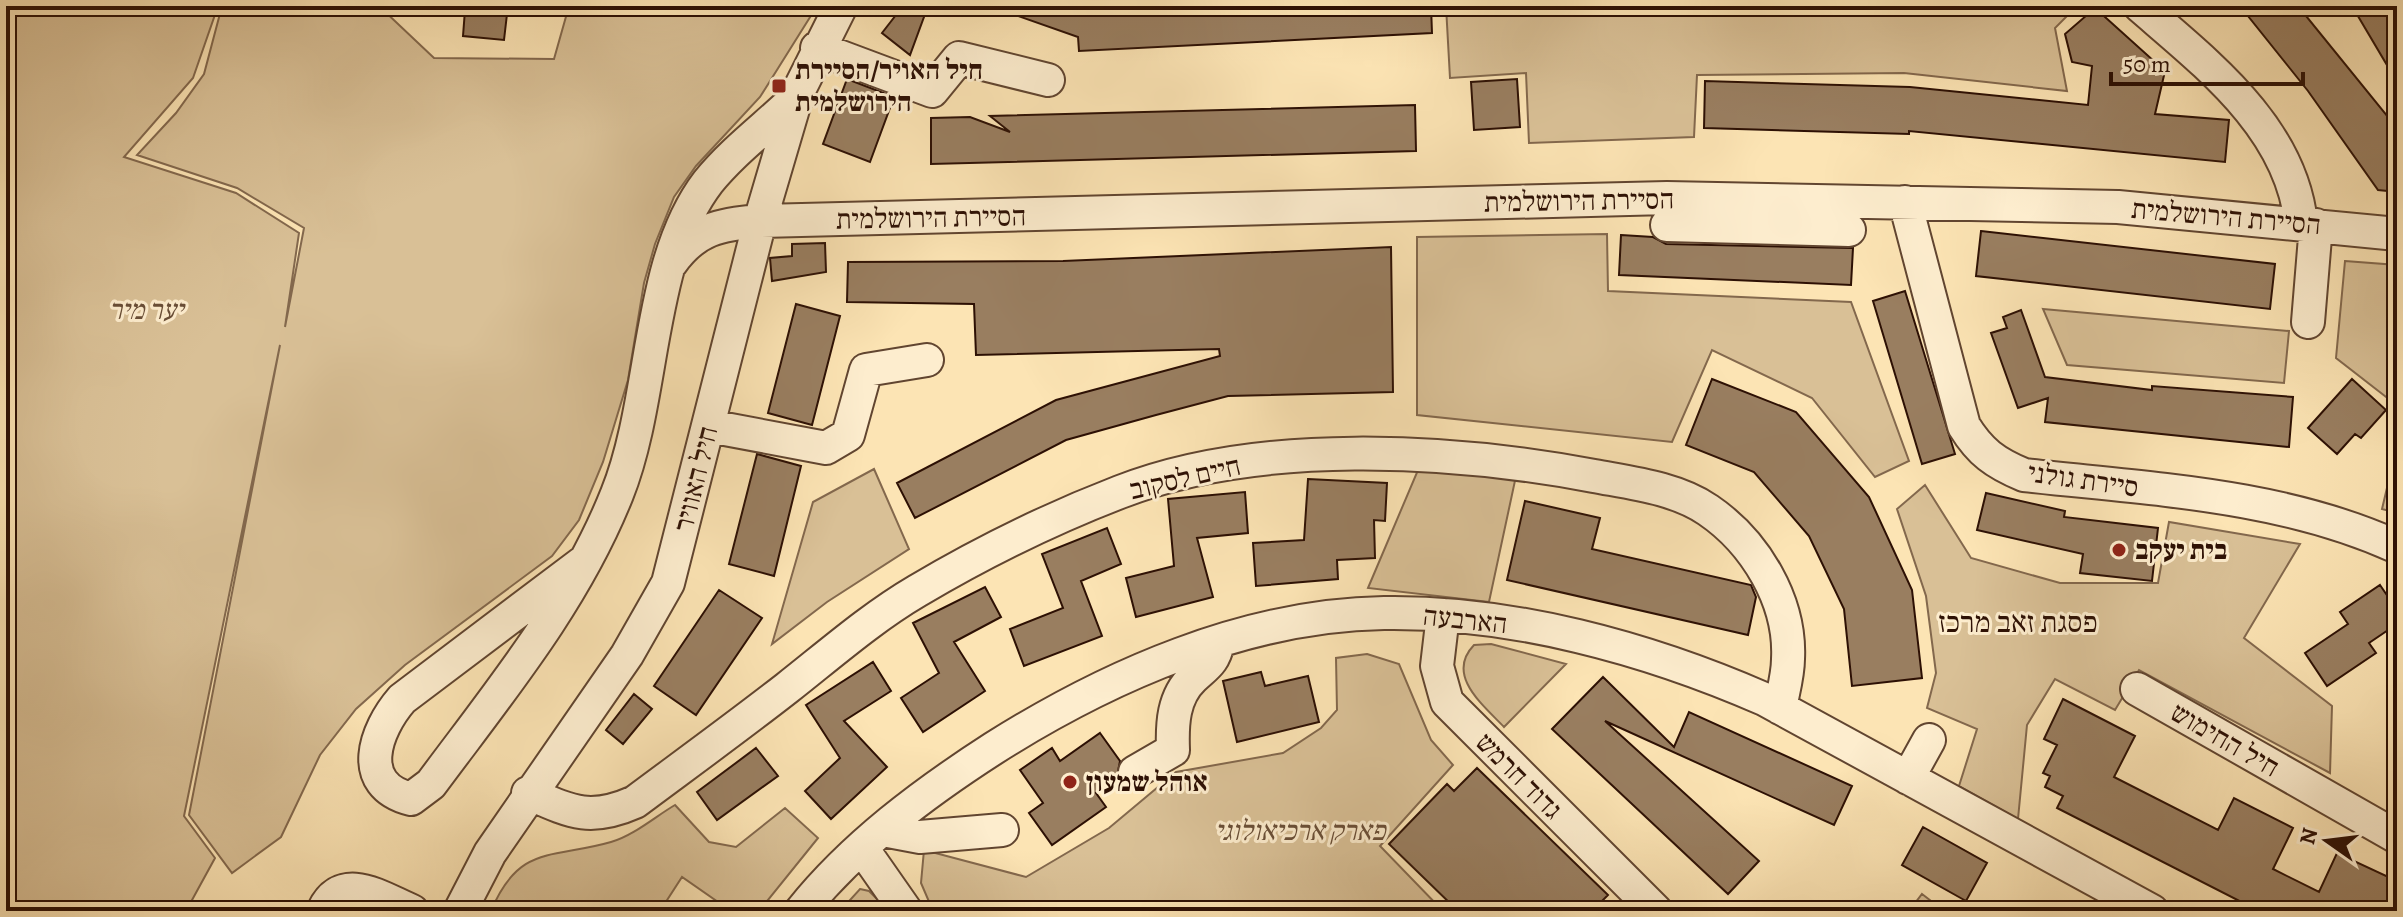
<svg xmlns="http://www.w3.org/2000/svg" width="2403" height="917" viewBox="0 0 2403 917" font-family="Alegreya,'Frank Ruhl Libre',serif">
<rect width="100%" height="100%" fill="#fce4b4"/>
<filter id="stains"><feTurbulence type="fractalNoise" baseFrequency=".0025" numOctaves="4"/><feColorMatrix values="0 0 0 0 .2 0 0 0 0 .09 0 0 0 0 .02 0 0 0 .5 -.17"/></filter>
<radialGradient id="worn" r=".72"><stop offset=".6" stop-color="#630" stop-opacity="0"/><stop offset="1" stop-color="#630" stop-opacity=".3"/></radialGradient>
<path fill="#d9c096" stroke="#83684d" stroke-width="2" d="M6 6H218L193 78 124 157 236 193 299 233 285 327 304 228 237 188 137 155 176 113 204 74 222 6H379L434 58 554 59 569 6H817L760 97 696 166 674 197 655 244 644 283 628 380 603 462 579 520 552 556 405 665 356 709 320 755 281 837 232 873 189 815 280 345 184 816 215 858 186 911H6Z
M1446 6H2077L2055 28 2067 91 1904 73 1697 75 1694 137 1529 143 1526 73 1450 78Z
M1607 234 1608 291 1851 302 1909 461 1875 477 1812 398 1712 350 1672 442 1417 415V237Z
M2345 261 2397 265V394L2390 400 2336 358Z
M2043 309 2289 331 2284 383 2067 365Z
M2397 463V513L2382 509 2391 471Z
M874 469 909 549 827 602 772 644 813 502Z
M1418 470 1516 476 1489 602 1368 588Z
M1925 485 1971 558 2060 583H2158L2169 522 2300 544 2244 638 2332 706 2330 773 2139 670 2115 710 2055 679 2027 725 2018 819 1959 786 1977 729 1927 708 1936 673 1926 596 1897 509Z
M1491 644 1566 664 1504 727C1483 705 1445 675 1474 645Z
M1367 654 1399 664 1431 740 1453 765 1380 846 1443 911H933L921 883 924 850 1026 877 1109 828 1176 772 1283 753 1321 728 1337 710 1336 658Z
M675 805 709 842 736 847 785 808 818 838 759 911H731L682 877 660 911H491C519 844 552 859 611 842 633 836 656 816 675 805Z
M860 889 869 891 889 911H840Z
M1922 894 1944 911H1909Z"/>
<path fill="#997e60" stroke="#2d1004" stroke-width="2" d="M903 6H928L910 55 882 33Z
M999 6H1431L1432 33 1079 51 1078 37 998 9Z
M2240 6H2298L2397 128V192L2378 190 2308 91Z
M2352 6H2390L2397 17V82Z
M2095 8 2165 71 2155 114 2229 120 2225 162 1909 131V134L1704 128 1705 81 1910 87 2088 105 2092 66 2072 62 2065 34Z
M465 10 507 14 504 40 463 36Z
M847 79 894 97 870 162 823 144Z
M1517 79 1520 127 1474 130 1471 82Z
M1415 105 1416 151 931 164V118L970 117 1010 132 990 116Z
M1981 231 2275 264 2270 309 1976 276Z
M1621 235 1653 237 1666 244 1853 248 1851 285 1619 275Z
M825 243 826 272 772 281 770 258 792 256V244Z
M1391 247 1393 392 1228 396 1156 415 1066 440 915 518 897 483 1056 400 1220 356 1219 349 976 355 974 304 847 302 848 262 1063 261Z
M1905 291 1955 454 1922 464 1873 301Z
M796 304 840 316 812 425 768 413Z
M2021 310 2045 377 2152 390V386L2293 397 2289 447 2045 422 2048 398 2018 408 1991 333 2007 328 2003 317Z
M1712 379 1796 412 1869 497 1912 590 1922 678 1852 686 1844 609 1809 536 1754 472 1686 445Z
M2352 379 2386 410 2361 438 2355 434 2337 454 2308 428Z
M757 454 801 466 774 576 729 564Z
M1308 479 1387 483 1385 521 1374 520 1375 558 1337 560 1338 579 1256 586 1253 543 1304 540Z
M1245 492 1248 533 1197 538 1213 597 1136 617 1126 578 1174 566 1168 499Z
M1986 493 2065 511 2064 517 2158 528 2152 581 2080 573 2083 554 1977 530Z
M1525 501 1600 518 1592 549 1751 585 1756 597 1748 635 1507 580Z
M1107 528 1121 564 1081 581 1102 636 1024 666 1010 629 1063 608 1042 554Z
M2380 585 2397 610V624L2369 643 2376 653 2327 686 2305 653 2348 624 2340 612Z
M985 587 1001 617 954 642 985 691 923 732 901 698 939 673 913 623Z
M719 590 762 618 696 715 654 686Z
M873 662 891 691 844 721 887 767 831 819 805 791 840 758 806 705Z
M1261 672 1265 686 1308 676 1319 722 1237 742 1223 681Z
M1603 677 1674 747 1689 712 1852 786 1834 825 1605 721 1759 861 1728 894 1552 729Z
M634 694 652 709 623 744 606 730Z
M2063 699 2135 736 2114 777 2218 830 2234 798 2293 828 2273 869 2319 892 2337 853 2397 881 2387 911H2259L2057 808 2063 796 2045 787 2050 776 2043 773 2057 745 2044 739Z
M1100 733 1120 761 1117 778 1096 793 1106 807 1052 845 1029 813 1043 803 1020 770 1052 748 1060 761Z
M756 748 778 776 717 820 697 792Z
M1477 768 1608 895 1592 911H1458L1389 844 1447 784 1454 791Z
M1923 827 1987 863 1966 901 1902 865Z"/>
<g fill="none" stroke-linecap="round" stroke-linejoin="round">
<g stroke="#614530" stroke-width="36">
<path id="minor" d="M2140 6C2208 65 2291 128 2301 223
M817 48 932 91 959 58 1048 80
M1905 202 1964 426C1980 452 1995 463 2024 475 2149 489 2281 494 2397 547
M1667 225 1849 230
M671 263C695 229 720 224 760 221L1667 198 2118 207 2397 234
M2308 322 2316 225
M709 426 826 448 848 435 866 370 927 360
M582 563 402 699C375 730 355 785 411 799L431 784C500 691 574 602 617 494 656 397 646 263 708 182 733 151 767 126 796 98
M1443 615 1437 666 1447 702 1656 911
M2137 689 2397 837
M1135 772 1173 750C1172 724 1173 697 1193 678 1207 665 1214 662 1218 643
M1908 778 1929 740
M528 793C571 812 590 822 635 802 686 764 737 727 787 688 829 655 871 618 917 591 981 553 1050 519 1120 492 1258 438 1450 449 1594 476 1631 483 1676 488 1708 510 1755 542 1791 601 1788 659 1788 675 1783 692 1780 708
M883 830 920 837 1002 830
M862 848 906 911
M323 911C342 870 381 898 412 911
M460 911 490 853 627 655 668 583 760 221 798 92 841 6
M801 911C853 846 924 793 994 748 1108 676 1246 615 1384 613 1512 611 1647 648 1764 699L2152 911"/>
</g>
<use href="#minor" stroke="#fdedce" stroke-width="32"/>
</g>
<g fill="#8f2418" stroke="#fdedce" stroke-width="3">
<rect x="771" y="78" width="16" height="16" rx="4"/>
<circle cx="2119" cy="550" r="8"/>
<circle cx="1070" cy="782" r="8"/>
</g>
<g text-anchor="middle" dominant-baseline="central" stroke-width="6" stroke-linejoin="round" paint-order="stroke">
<g font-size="28" font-weight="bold" fill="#2d1004" stroke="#fdedce" text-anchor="start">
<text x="795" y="70">חיל האויר/הסיירת<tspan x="795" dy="32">הירושלמית</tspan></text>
<text x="2135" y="550">בית יעקב</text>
<text x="1086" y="782">אוהל שמעון</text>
</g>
<g font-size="28" fill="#2d1004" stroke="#fdedce">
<text transform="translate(1579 201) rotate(-1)">הסיירת הירושלמית</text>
<text transform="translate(2226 217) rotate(5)">הסיירת הירושלמית</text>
<text transform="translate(931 218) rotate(-1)">הסיירת הירושלמית</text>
<text transform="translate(1185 478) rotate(-13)">חיים לסקוב</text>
<text transform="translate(696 479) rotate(-76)">חיל האוויר</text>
<text transform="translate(2083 480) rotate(8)">סיירת גולני</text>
<text transform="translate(1465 620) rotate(6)">הארבעה</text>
<text transform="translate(2225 740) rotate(30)">חיל החימוש</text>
<text transform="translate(1519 776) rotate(45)">גדוד חרמש</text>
</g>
<g font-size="28" font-style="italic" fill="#694e37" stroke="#fdedce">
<text x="146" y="310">יער מיר</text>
<text x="1300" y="831">פארק ארכיאולוגי</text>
</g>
<g font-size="30" fill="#2d1004" stroke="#fdedce">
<text x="2018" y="622">פסגת זאב מרכז</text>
</g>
</g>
<rect width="2403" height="917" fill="none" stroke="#fce4b4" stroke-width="32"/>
<rect x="8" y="8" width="2387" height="901" fill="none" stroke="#2d1004" stroke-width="4"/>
<rect x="16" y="16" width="2371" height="885" fill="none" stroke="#2d1004" stroke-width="2"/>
<g transform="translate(2327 841) rotate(284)" stroke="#fdedce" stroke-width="6" paint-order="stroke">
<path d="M0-6L14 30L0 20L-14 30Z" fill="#2d1004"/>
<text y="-12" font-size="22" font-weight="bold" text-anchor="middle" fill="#2d1004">N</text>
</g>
<path d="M2111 72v12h192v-12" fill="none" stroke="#2d1004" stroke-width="4"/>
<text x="2123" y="72" font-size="24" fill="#2d1004" stroke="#fdedce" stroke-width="6" paint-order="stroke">50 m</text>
<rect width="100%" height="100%" filter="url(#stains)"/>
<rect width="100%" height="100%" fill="url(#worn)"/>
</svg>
